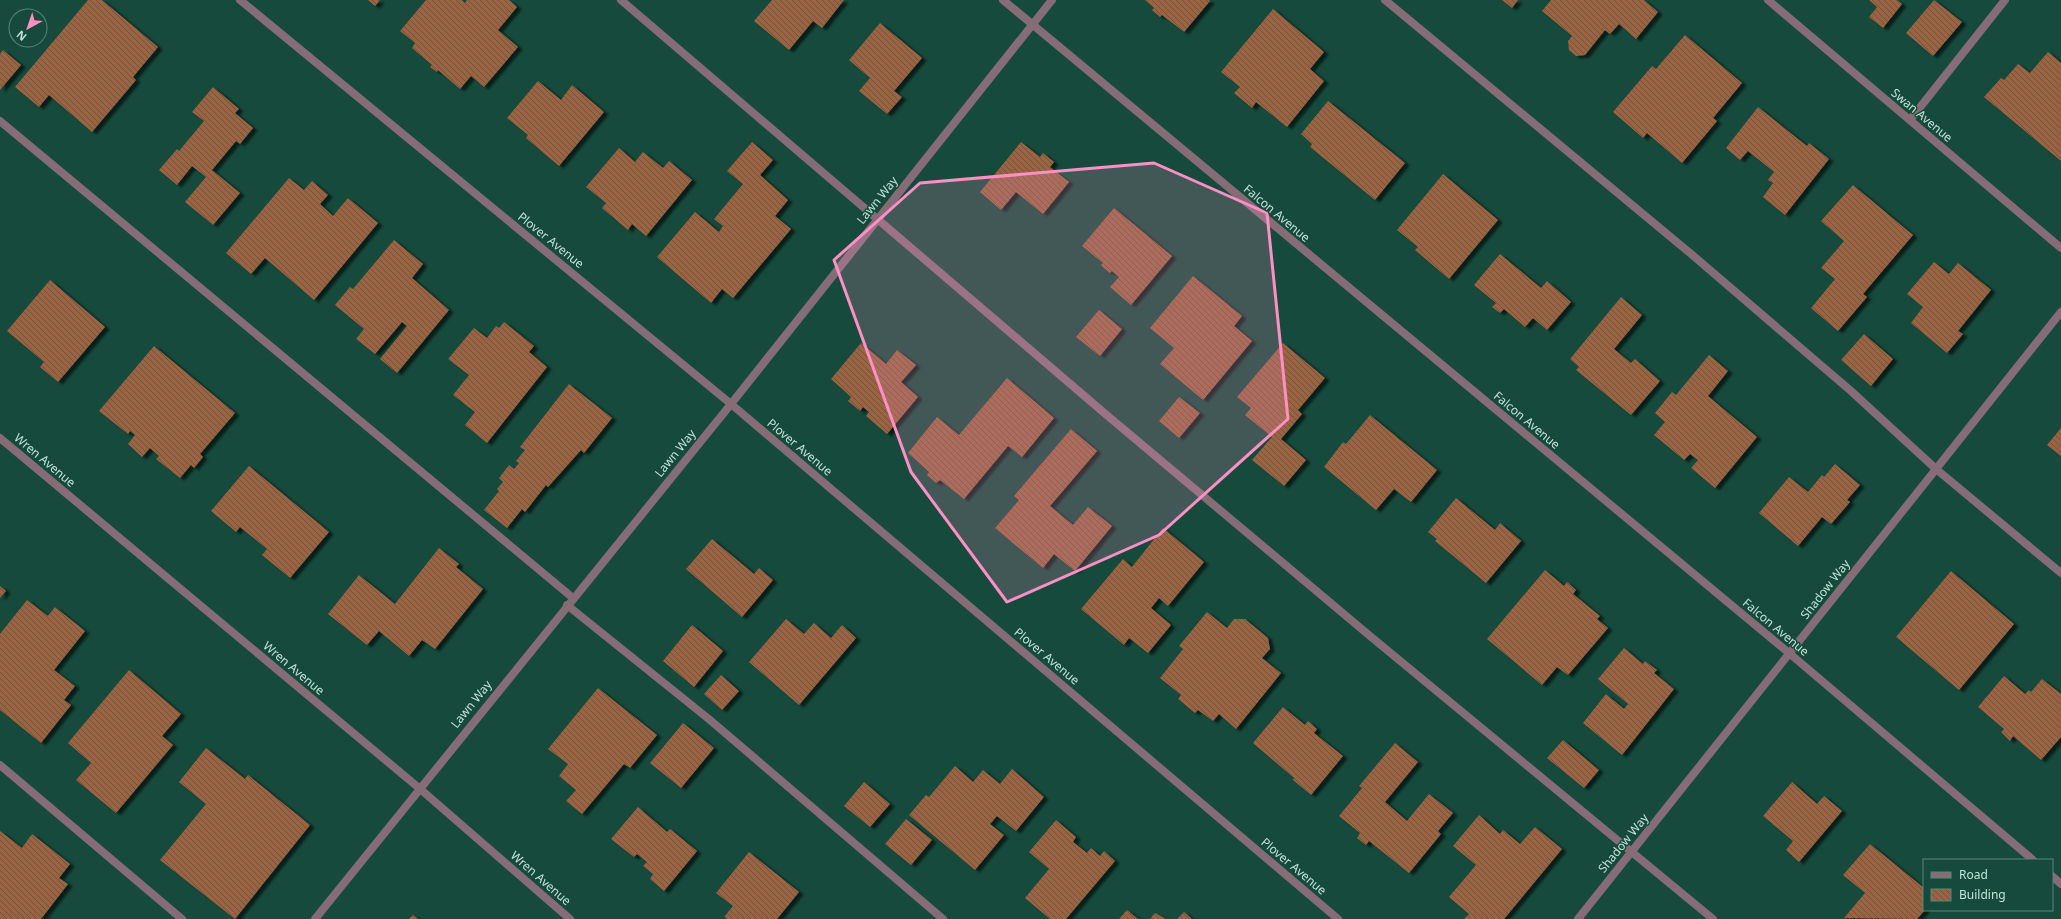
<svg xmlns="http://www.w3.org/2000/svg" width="2061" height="919" viewBox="0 0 2061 919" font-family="'Noto Sans',sans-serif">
<defs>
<pattern id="building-back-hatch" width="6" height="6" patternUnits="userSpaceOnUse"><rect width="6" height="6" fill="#9a6343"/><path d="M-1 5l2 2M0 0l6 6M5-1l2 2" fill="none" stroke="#6f5542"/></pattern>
<filter id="shadow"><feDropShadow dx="4.5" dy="2.5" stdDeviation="1" flood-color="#0009"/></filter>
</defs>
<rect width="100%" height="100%" fill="#154a3c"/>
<path fill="url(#building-back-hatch)" filter="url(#shadow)" d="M88 0H102L158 47 133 77 136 80 92 132 49 95 39 107 15 87Z
M368 0H380L375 6Z
M426 0H462L465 3 467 0H509L517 7 498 30 518 47 484 87 471 76 460 89 438 70 437 72 430 67 432 65 412 48 415 43 400 31Z
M772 0H844L822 28 813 21 789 50 754 21Z
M1145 0H1209L1210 1 1184 32 1162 15 1160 17 1152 10 1154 8Z
M1502 0H1518L1512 8Z
M1551 0H1644L1658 12 1636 39 1619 24 1610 34 1605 30 1585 55 1576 56 1569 50 1568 41 1572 36 1542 11Z
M1869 0H1897L1902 4 1883 28 1869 17 1877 7Z
M1934 0 1962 22 1933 56 1906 33Z
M1273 9 1324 52 1310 69 1324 81 1287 127 1256 102 1252 108 1234 93 1240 87 1221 72Z
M880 23 922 58 894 91 902 97 887 114 859 91 870 78 849 60Z
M1685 35 1742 83 1713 118 1717 121 1682 163 1647 133 1643 138 1613 112 1652 66 1656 69Z
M3 50 21 65 0 90V54Z
M2048 52 2061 63V161L1984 97 2001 78 2004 80 2018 64 2030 73Z
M538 81 561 100 572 85 604 112 559 166 526 138 528 135 507 118Z
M213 87 239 109 235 113 253 128 240 144 236 141 212 170 240 193 213 225 185 202 206 177 192 166 177 185 159 170 177 149 179 151 204 121 192 112Z
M1328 101 1405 163 1375 200 1310 147 1312 144 1301 134Z
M1758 107 1807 146 1809 143 1829 159 1785 215 1763 197 1773 183 1768 180 1774 172 1748 151 1740 160 1726 148Z
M752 142 773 160 760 175 788 200 775 216 791 229 733 298 722 289 711 303 657 257 695 212 719 232 723 226 714 219 743 184 727 171Z
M1021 142 1040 157 1043 153 1054 162 1050 167 1069 182 1043 214 1016 192 1001 210 980 192Z
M619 148 635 162 643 152 663 168 669 161 692 180 646 236 632 224 628 230 602 208 606 203 586 187Z
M1443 174 1498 220 1449 279 1415 250 1418 247 1397 230Z
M289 178 304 190 312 181 328 195 320 204 333 216 348 198 378 223 314 300 265 258 251 274 226 253Z
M1853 185 1913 235 1863 294 1867 297 1838 331 1811 308 1835 279 1821 268 1844 241 1821 221Z
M1114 208 1172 256 1131 305 1110 287 1119 277 1112 271 1110 273 1105 269 1101 265 1103 263 1082 246Z
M394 240 423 264 412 278 449 310 397 373 380 359 407 326 402 322 375 354 356 339 364 329 335 305 350 287 353 289Z
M1500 254 1541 288 1547 281 1571 302 1547 330 1533 318 1525 327 1504 309 1500 313 1492 307 1496 303 1474 285Z
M1934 262 1949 274 1958 263 1991 290 1958 331 1963 334 1947 353 1911 323 1923 307 1907 294Z
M1193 276 1242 316 1234 326 1252 341 1203 400 1160 364 1174 348 1150 328Z
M50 280 105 327 58 382 40 367 44 362 7 331Z
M1621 297 1642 315 1614 349 1631 363 1635 359 1660 381 1631 415 1576 370 1579 367 1570 359Z
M1099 310 1122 329 1100 356 1076 337Z
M504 322 534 346 529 352 547 367 487 443 465 425 475 412 453 395 469 375 448 359 474 328 487 338 496 326 499 328Z
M1864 334 1893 359 1871 386 1841 360Z
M861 343 886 364 897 350 916 365 901 382 918 397 887 434 866 416 869 412 863 407 860 411 848 401 851 397 831 379Z
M1283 343 1325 378 1298 410 1302 414 1281 439 1306 460 1284 486 1252 460 1272 437 1245 415 1251 408 1237 397Z
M154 346 235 413 200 454 203 457 194 468 191 465 180 478 156 459 159 456 150 448 142 457 128 444 135 435 130 431 128 434 99 411Z
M1709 355 1728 371 1708 396 1757 437 1715 488 1691 468 1698 460 1690 454 1684 460 1654 435 1665 422 1655 413 1672 392 1676 395Z
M1007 378 1054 418 1022 457 1008 446 964 499 940 480 936 483 927 475 929 472 908 453 937 417 959 435Z
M569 384 612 418 584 453 581 450 548 487 546 485 525 512 522 509 507 528 484 510 499 491 497 489 503 482 499 478 509 465 514 469 519 463 516 461 525 450 520 447Z
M1179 397 1200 413 1179 438 1159 421Z
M1370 415 1437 470 1411 502 1394 489 1376 510 1324 467 1343 442 1346 444Z
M2061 428V456L2047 445Z
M1071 429 1097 451 1050 506 1073 525 1088 507 1112 526 1075 571 1054 554 1043 568 995 528 1019 500 1014 496Z
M1835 464 1860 485 1847 500 1850 502 1831 524 1822 517 1798 546 1759 513 1789 477 1808 492 1822 475 1824 477Z
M249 466 329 532 290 578 262 555 267 549 240 527 236 532 211 511Z
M1456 498 1495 530 1500 523 1521 541 1486 583 1435 541 1437 539 1428 532Z
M1163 528 1204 562 1168 606 1159 598 1151 608 1171 625 1148 653 1129 638 1124 645 1081 609 1123 559 1132 567Z
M712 539 754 574 759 568 773 580 742 617 686 569Z
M439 548 459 564 456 567 483 589 435 649 422 640 409 656 379 631 367 645 328 614 359 575 395 604Z
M1545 570 1564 586 1567 582 1576 590 1573 594 1600 616 1597 619 1608 628 1568 675 1557 667 1542 685 1487 639Z
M1951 571 2014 624 1959 690 1896 637Z
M0 586 6 591 0 598Z
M27 600 48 616 55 607 85 631 54 670 75 686 64 700 71 705 41 743 0 710V634Z
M1207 612 1227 628 1234 619H1245L1268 638 1270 649 1262 658 1281 673 1236 729 1219 714 1213 721 1198 710 1195 713 1178 699 1181 695 1160 678 1183 649 1179 646Z
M786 619 804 634 814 623 831 638 842 625 856 638 799 705 749 662Z
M692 625 723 651 694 687 663 661Z
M1624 648 1643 664 1645 661 1657 670 1654 673 1674 689 1622 755 1583 723 1606 694 1624 709 1628 704 1598 679Z
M129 670 181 714 162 736 173 745 116 813 76 780 91 763 68 743Z
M721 675 739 691 722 710 704 694Z
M2004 676 2025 694 2029 690 2031 692 2042 679 2061 694V737L2041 760 2013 736 2010 741 2001 732 2004 729 1978 707Z
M598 688 657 735 630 768 624 764 582 814 566 801 576 790 559 776 568 764 548 749Z
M1283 707 1305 725 1308 721 1317 729 1314 733 1343 756 1311 795 1293 780 1294 778 1253 743Z
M683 723 714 748 681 788 650 763Z
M1563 740 1599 770 1584 788 1547 758Z
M1395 743 1418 762 1385 802 1407 821 1429 794 1453 813 1438 831 1441 834 1409 873 1369 841 1366 845 1357 838 1360 833 1339 816 1362 788 1359 786Z
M206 748 245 779 248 775 310 825 235 919 160 860 206 804 179 782Z
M955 766 973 782 983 770 1000 784 1012 769 1044 797 1016 831 997 816 990 824 1004 835 975 870 909 815 926 795 929 797Z
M864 782 890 804 870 827 844 806Z
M1792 782 1817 804 1824 796 1842 811 1799 862 1786 850 1793 841 1763 816Z
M638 807 667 832 670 829 697 851 664 891 650 879 653 874 643 866 647 862 637 854 634 857 611 839Z
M1479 815 1500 834 1503 830 1520 844 1535 827 1562 849 1504 919H1464L1469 914 1449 897 1476 865 1453 846Z
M906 819 932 840 911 865 885 844Z
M1056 820 1076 837 1073 842 1087 853 1091 848 1100 856 1104 851 1115 861 1066 919H1050L1025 898 1049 869 1029 852Z
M0 831 22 848 32 834 70 864 59 878 68 884 41 919H0Z
M1870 844 1924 888 1925 910 1917 919 1844 918 1865 893 1843 875Z
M749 852 799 892 777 919H728L724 917 733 906 716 893Z
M1127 910 1138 919H1119Z
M1184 912 1192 919H1177Z
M1155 913 1166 919H1150Z
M413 915 418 919H409Z"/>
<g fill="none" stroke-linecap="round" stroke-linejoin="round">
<path stroke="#856c77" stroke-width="8" d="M621 0 1109 417 1370 636 1713 919
M1385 0 1690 253 1851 391 1936 469 2061 573
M1910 120 2005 0
M0 121 573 598
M567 605 710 720 943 919
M0 765 182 919"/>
<path stroke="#856c77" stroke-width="8" d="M240 0 731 404 1338 919
M1003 0 1789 653 2033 860
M1768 0 2061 248
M0 438 419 788 570 919
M2052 876 2061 884
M315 919 731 404 1052 0
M1578 919 2061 312"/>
</g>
<path fill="#fc8fc3" fill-opacity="0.2" stroke="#fc8fc3" stroke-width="3" stroke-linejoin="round" d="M1154 163 1267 213 1288 419 1159 535 1007 602 911 472 834 260 920 183Z"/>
<g text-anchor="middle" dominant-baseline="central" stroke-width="3" stroke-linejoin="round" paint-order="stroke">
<g font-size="12" fill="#c1e2d6" stroke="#154a3c">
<text transform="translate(1922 115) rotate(40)">Swan Avenue</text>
<text transform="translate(877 200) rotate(-51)">Lawn Way</text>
<text transform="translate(1277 213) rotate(40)">Falcon Avenue</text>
<text transform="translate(551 240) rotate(39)">Plover Avenue</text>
<text transform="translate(1527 420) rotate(40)">Falcon Avenue</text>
<text transform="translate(800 447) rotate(40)">Plover Avenue</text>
<text transform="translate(675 453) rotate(-51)">Lawn Way</text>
<text transform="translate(45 460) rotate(40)">Wren Avenue</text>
<text transform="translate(1825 589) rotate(-52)">Shadow Way</text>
<text transform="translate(1776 627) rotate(40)">Falcon Avenue</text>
<text transform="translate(1047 656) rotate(40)">Plover Avenue</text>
<text transform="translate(294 668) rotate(40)">Wren Avenue</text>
<text transform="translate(471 704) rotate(-51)">Lawn Way</text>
<text transform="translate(1623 843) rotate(-51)">Shadow Way</text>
<text transform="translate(1294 866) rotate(40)">Plover Avenue</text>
<text transform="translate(541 878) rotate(41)">Wren Avenue</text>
</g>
</g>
<rect x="1923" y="859" width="130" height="52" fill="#154a3c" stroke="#5a877a"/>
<rect x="1931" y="872" width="20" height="6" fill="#856c77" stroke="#5a877a"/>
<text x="1959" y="879" font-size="12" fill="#c1e2d6">Road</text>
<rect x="1931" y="889" width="20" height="12" fill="url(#building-back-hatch)" stroke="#5a877a"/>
<text x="1959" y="899" font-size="12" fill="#c1e2d6">Building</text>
<g transform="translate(28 28) rotate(220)"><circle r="19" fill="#154a3c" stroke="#5a877a"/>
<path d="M0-3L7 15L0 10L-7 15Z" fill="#fc8fc3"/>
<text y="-6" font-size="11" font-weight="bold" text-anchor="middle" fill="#c1e2d6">N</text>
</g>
</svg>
